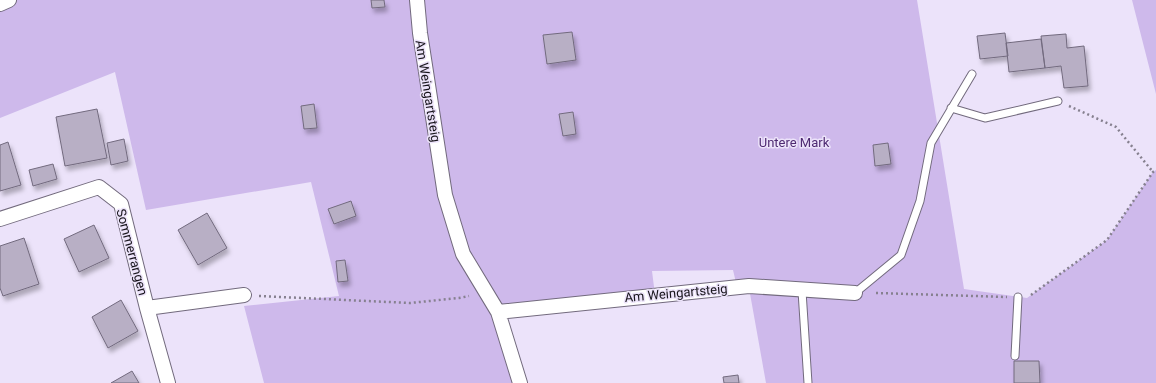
<svg xmlns="http://www.w3.org/2000/svg" width="1156" height="383" viewBox="0 0 1156 383" font-family="Roboto,sans-serif">
<defs>
<filter id="shadow"><feDropShadow dx="2.5" dy="4.5" stdDeviation="2" flood-color="#0004"/></filter>
</defs>
<rect width="100%" height="100%" fill="#ece3fa"/>
<path fill="#ceb9eb" d="M0 0H917L964 289 1027 298 1107 240 1153 172 1156 170V383H766L749 288 737 287 733 270 652 271 655 295 498 312 520 383H264L244 306 339 296 311 182 146 210 115 72 0 118Z
M1132 0H1156V94Z"/>
<path fill="#b8afc5" stroke="#726a7e" filter="url(#shadow)" d="M371 0H384L385 7 372 8Z
M572 32 576 60 547 64 543 35Z
M1005 33 1008 56 980 59 977 36Z
M1066 34 1067 48 1084 46 1088 86 1064 88 1061 66 1045 68 1041 36Z
M1041 39 1045 68 1009 72 1006 43Z
M314 104 317 128 304 129 301 106Z
M97 109 107 158 65 166 56 117Z
M573 112 576 134 563 136 559 114Z
M124 139 128 161 111 165 107 143Z
M8 142 21 185 0 191V145Z
M888 143 891 164 875 166 873 145Z
M53 164 57 179 33 186 29 170Z
M351 201 356 216 334 224 328 209Z
M207 213 227 248 198 265 178 230Z
M94 225 109 258 79 272 64 239Z
M24 238 39 284 3 296 0 288V246Z
M345 260 348 281 338 282 336 261Z
M121 300 138 331 108 348 92 317Z
M1014 361H1039L1040 383H1014Z
M132 371 139 383H111Z
M738 375 739 383H724L723 377Z"/>
<g fill="none" stroke-linecap="round" stroke-linejoin="round">
<g stroke="#726a7d" stroke-width="9">
<path id="service" d="M951 108 985 118 1058 101
M802 291 808 383
M855 293 901 255 920 201 931 143 972 74
M1015 356 1018 297"/>
</g>
<g stroke="#726a7d" stroke-width="16">
<path id="minor" d="M417 0 420 33 445 195 463 254 498 312 520 383
M0 4 9 0
M0 219 99 187 121 204 147 308 244 295
M147 308 168 383
M498 312 749 286 855 293"/>
</g>
<path stroke="#86808f" stroke-width="2.5" stroke-dasharray="2 3" stroke-linecap="butt" d="M1069 106 1116 127 1153 172
M876 293 1007 297
M1031 295 1107 240 1153 172 1156 170
M259 296 410 303 459 298 469 296"/>
<use href="#service" stroke="#fff" stroke-width="7"/>
<use href="#minor" stroke="#fff" stroke-width="14"/>
</g>
<g text-anchor="middle" dominant-baseline="central" stroke-width="3" stroke-linejoin="round" paint-order="stroke">
<g font-size="13" fill="#17141b" stroke="#ece3fa">
<text transform="translate(428 91) rotate(81)">Am Weingartsteig</text>
<text transform="translate(132 252) rotate(75)">Sommerrangen</text>
<text transform="translate(676 293) rotate(-5)">Am Weingartsteig</text>
</g>
<g font-size="13" fill="#4f2b72" stroke="#ece3fa">
<text x="794" y="142">Untere Mark</text>
</g>
</g>
</svg>
